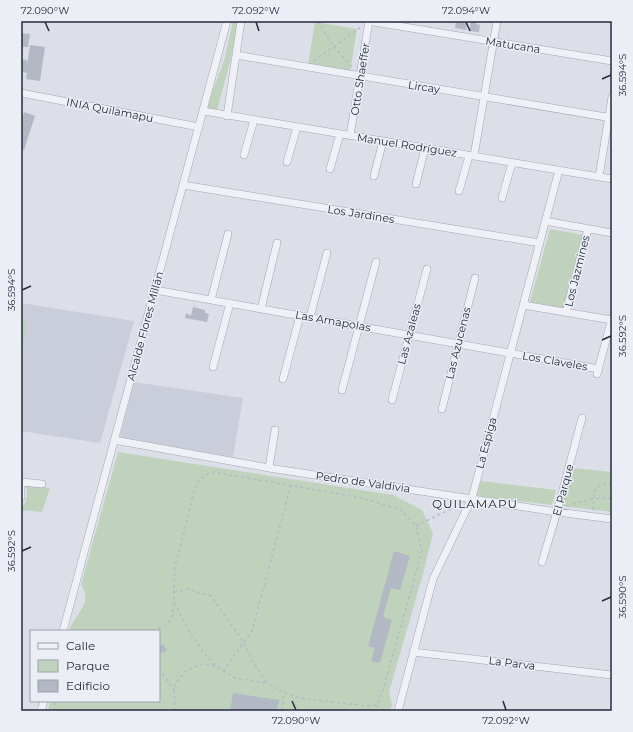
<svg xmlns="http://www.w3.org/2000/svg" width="633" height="732" viewBox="0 0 633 732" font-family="Montserrat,sans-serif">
<rect width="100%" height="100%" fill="#dcdfe8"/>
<path fill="#caceda" d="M21 303 134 321 100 443 21 431Z
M134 382 243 398 233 457 120 437Z"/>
<path fill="#bfd3bc" d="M233 21H238L230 62 217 110 206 108 224 61Z
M315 22 357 29 350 72 308 65Z
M550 229 584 235 564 308 530 302Z
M21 319 27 320 21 360Z
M118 452 393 495 422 510 433 533 423 574 389 692 392 704 390 711H48L50 701H159V631H69C72 619 88 607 85 594 85 591 83 588 81 585Z
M573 468 612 472V512L562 506Z
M481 481 556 490 552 505 476 496Z
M25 485 50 488 42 512 21 510V508C27 502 29 493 25 485Z"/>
<path fill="#b3b8c5" d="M456 21H467L466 30 455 28Z
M471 21H477L476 24 480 25 479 32 469 31Z
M21 33 30 34 28 47H23L22 53Z
M30 45 45 47 40 81 26 79 27 73 21 72V59L27 60V65Z
M24 112 35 116 24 150 21 149V122Z
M193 307 205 310V313L209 314 207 322 185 318 186 313 191 316Z
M394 551 410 556 400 590 391 588 383 617 392 620 380 663 371 661 375 648 368 646Z
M163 644 167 650 161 653 159 647Z
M233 693 279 700 277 711H230Z"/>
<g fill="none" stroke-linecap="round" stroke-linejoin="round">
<g stroke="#a1a5b2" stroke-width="8">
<path id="minor" d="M368 21 612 61
M236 55 612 118
M21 93 199 127
M203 111 612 179
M227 116 241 21
M350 136 369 21
M244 155 254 120
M474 156 497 21
M287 162 297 127
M330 169 340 134
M374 176 383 141
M599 177 612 97
M416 184 425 148
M183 185 540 243
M459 191 469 156
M502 198 512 163
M545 221 612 233
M155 290 599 369
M211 300 228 234
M523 305 612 320
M261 309 277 243
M566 312 588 229
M310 317 327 253
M213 367 230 303
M597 374 612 318
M283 379 300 316
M342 390 376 262
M392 400 427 269
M442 409 475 278
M114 440 269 468 557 512 612 519
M269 468 275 430
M21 482 42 484
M21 486V497
M542 562 557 512 582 418
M63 631 227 21
M413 652 612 675
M41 711 44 701
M398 711 433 579 472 498 559 170"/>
</g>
<path stroke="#b6bac3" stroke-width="1.5" stroke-dasharray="3 3" stroke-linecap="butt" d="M318 21 334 47 352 67
M314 61 361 27
M567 506 590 499 612 498
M593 510C594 497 592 486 607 483L612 485
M416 526 459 505
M175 602C182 622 201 652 216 666
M153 631 168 624 173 614 175 567 195 488C199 479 203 475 213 472L362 498 401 510 416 526 422 551 383 690 379 700 376 705 368 706 300 698 284 693 267 683 254 664 244 643 211 596 188 589 174 592
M159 669 174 690
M223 671 252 631 291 485
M376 705 378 711
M54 711 55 701
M174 711 175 701 174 690 176 682 185 672 194 667 203 664 216 666 235 678 267 683
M282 711 284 693"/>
<use href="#minor" stroke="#eff1f6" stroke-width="7"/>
</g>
<path fill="none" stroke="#242b3f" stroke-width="1.5" d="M45 22 49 31M256 22 259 31M466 22 470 31M602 79 611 75M22 290 31 286M602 340 611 336M22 551 31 547M602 601 611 597M292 701 296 710M503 701 506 710"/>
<g text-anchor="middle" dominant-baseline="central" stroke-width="3" stroke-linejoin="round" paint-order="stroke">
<g font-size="11" fill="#242b3f" stroke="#ebeef5">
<text transform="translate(513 45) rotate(9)">Matucana</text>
<text transform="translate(360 79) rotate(-81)">Otto Shaeffer</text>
<text transform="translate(424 87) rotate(9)">Lircay</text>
<text transform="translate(110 110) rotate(11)">INIA Quilamapu</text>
<text transform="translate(407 145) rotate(9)">Manuel Rodríguez</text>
<text transform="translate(361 214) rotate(9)">Los Jardines</text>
<text transform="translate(577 271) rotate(-76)">Los Jazmines</text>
<text transform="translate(333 321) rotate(10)">Las Amapolas</text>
<text transform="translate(145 326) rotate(-75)">Alcalde Flores Millán</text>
<text transform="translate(409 334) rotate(-75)">Las Azaleas</text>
<text transform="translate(458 343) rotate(-76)">Las Azucenas</text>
<text transform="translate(555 361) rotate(10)">Los Claveles</text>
<text transform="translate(486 443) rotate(-75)">La Espiga</text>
<text transform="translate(363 482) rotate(8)">Pedro de Valdivia</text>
<text transform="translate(563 490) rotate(-75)">El Parque</text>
<text transform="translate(512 663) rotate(7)">La Parva</text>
</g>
<g font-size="12" letter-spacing="1" fill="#171d30" stroke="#ebeef5">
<text x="475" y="503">QUILAMAPU</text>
</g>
</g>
<rect width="633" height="732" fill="none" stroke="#ebeef5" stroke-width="44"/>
<rect x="30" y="630" width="130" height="72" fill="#ebeef5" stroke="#9ba0ac"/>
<rect x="38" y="643" width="20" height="6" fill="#eff1f6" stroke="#9ba0ac"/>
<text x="66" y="650" font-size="12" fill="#242b3f">Calle</text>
<rect x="38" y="660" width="20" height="12" fill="#bfd3bc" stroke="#9ba0ac"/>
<text x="66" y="670" font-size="12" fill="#242b3f">Parque</text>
<rect x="38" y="680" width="20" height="12" fill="#b3b8c5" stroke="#9ba0ac"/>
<text x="66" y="690" font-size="12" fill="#242b3f">Edificio</text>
<rect x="22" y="22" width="589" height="688" fill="none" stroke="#242b3f" stroke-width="1.5"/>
<g font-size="10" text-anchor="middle" fill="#242b3f">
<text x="45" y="14">72.090°W</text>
<text x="256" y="14">72.092°W</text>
<text x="466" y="14">72.094°W</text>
<text transform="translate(622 75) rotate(-90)" y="4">36.594°S</text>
<text transform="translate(11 290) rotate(-90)" y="4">36.594°S</text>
<text transform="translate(622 336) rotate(-90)" y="4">36.592°S</text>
<text transform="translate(11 551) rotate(-90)" y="4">36.592°S</text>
<text transform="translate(622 597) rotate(-90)" y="4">36.590°S</text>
<text x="296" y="724">72.090°W</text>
<text x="506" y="724">72.092°W</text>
</g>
</svg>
